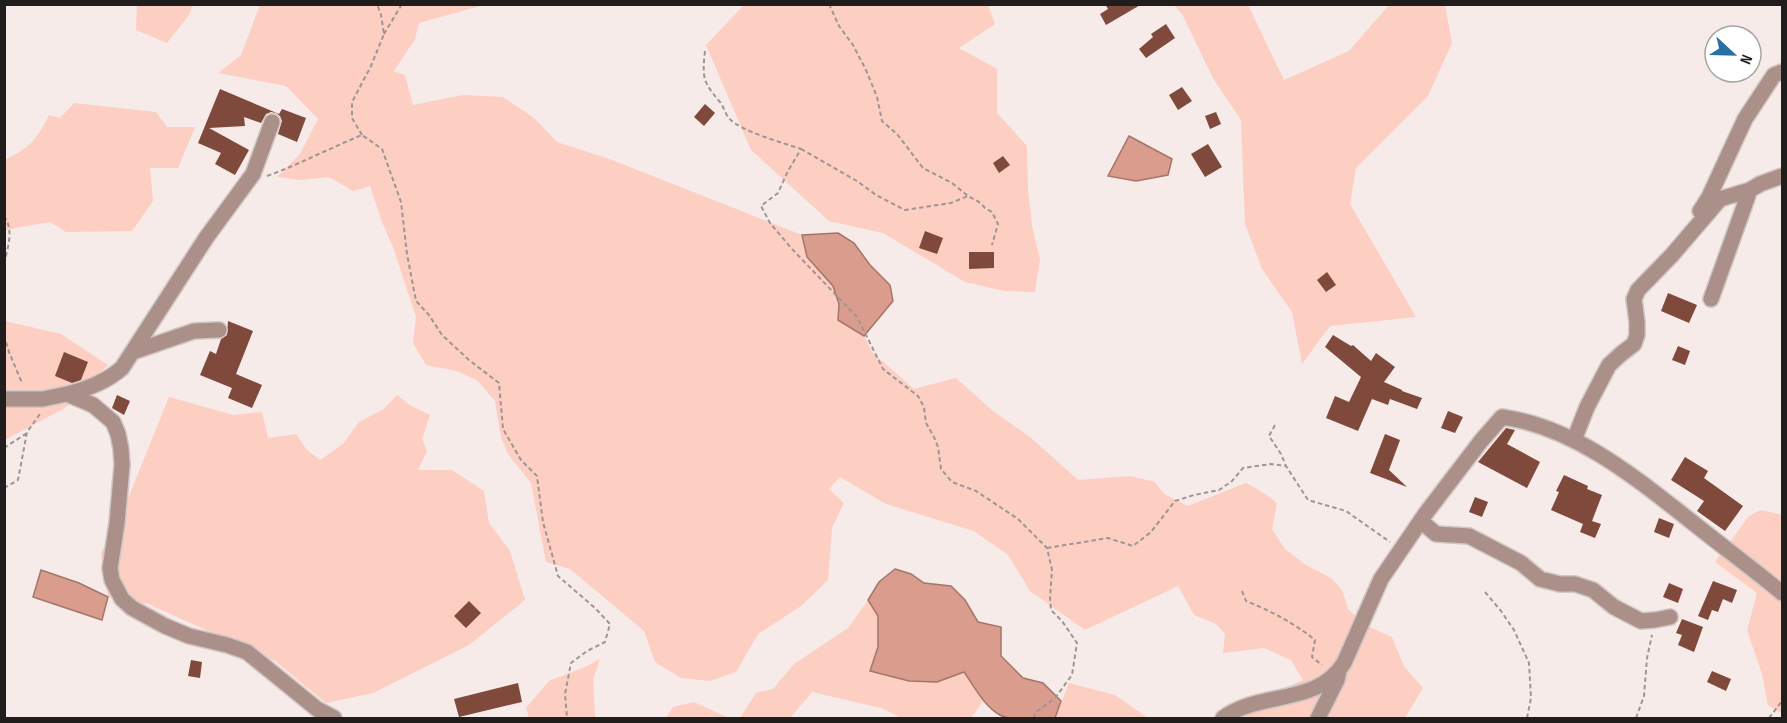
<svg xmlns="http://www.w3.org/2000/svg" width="1787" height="723" viewBox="0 0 1787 723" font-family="'Sofia Sans Condensed',sans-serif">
<rect width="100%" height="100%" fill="#f6ebe8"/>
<path fill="#fdcec2" d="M137 5V4L193 5 189 15 167 43 136 30Z
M260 5H484L419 23 415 39 394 71 405 75 413 105 463 95 503 97 534 118 557 142 612 160 802 235 807 257 833 286 839 304V320L864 336 872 352 914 389 956 378 993 411 1030 437 1078 480 1130 476 1155 482 1164 494 1188 506 1246 483 1267 495 1277 503 1272 529 1285 549 1306 565 1331 578 1342 590 1348 609 1365 625 1392 637 1404 666 1423 688 1405 718H1244L1280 690 1303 680 1291 660 1264 648 1223 653 1225 634 1216 624 1194 615 1178 586 1085 630 1030 591 1008 555 974 531 886 504 840 477 829 489 844 503 832 528 828 580 801 606 758 634 736 672 710 681 681 678 655 662 644 631 570 569 546 562 531 483 508 454 501 437 495 401 477 380 456 371 426 365 413 343 416 317 393 247 382 222 370 186 353 191 329 177 301 180 277 177 300 154 318 119 286 86 218 73 241 55Z
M744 5H988L995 24 959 48 997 69V113L1027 146 1028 190 1032 226 1040 259 1035 292 1004 291 965 282 883 233 829 221 751 150 706 45Z
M1174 5H1248L1284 80 1349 51 1389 5H1445L1452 43 1428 96 1356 168 1350 204 1416 317 1330 326 1302 364 1292 312 1262 269 1245 224 1241 120 1214 80 1182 14Z
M74 103 156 112 167 127H195L178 168H150L153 201 132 231 66 232 50 222 5 230V160C29 148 37 140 49 115L60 118Z
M5 321 61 334 108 365 65 408 5 440Z
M397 395 411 406 430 415 422 439 427 451 418 470H452L484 491 489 523 510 551 525 600 469 645 373 693 326 703 275 661 148 604 108 597 101 553 123 511 169 397 233 415 262 412 268 438 296 434 307 450 320 460 343 444 359 422 384 409Z
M1761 510 1782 515V714L1768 705 1762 674 1747 630 1757 593 1715 562 1749 516Z
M868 600 878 616V647L937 682 964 672 984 700 971 718H902L881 708 812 692 790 718H740L756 693 773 689 794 664 848 628Z
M600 659 593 680 595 716 599 718H529L526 708 549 681 585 667Z
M1069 683 1115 695 1148 718H1055Z
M694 702 729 718H666L673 707Z"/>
<path fill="#da9c8d" stroke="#a2766b" stroke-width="1.5" d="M1129 136 1172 159 1168 175 1136 181 1108 176Z
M838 233 854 243 870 265 890 285 893 301 864 336 838 320 839 304 833 286 807 257 802 235Z
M895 569 911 574 924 583 951 586 965 600 978 622 1001 627V656L1023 678 1043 683 1061 701 1055 718C1042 719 1011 722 1000 715 984 706 974 686 964 672L937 682 909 681 870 671 878 647V616L868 600 879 582Z
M41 570 79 583 108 597 102 620 33 597Z"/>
<path fill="#7f493b" d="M1105 4H1142L1106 25 1100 14 1108 9Z
M1166 24 1175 38 1146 58 1139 49 1153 37 1151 34Z
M1182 87 1192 101 1178 110 1169 95Z
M220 89 279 114 282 109 306 118 297 142 278 134 282 121 280 116 276 113 271 112 266 114 261 123 244 117 245 126 209 128 249 150 235 175 215 164 221 153 198 143Z
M705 104 715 113 704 126 694 117Z
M1216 112 1221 124 1210 129 1205 116Z
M1208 144 1222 167 1205 177 1191 154Z
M1003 156 1010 165 999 173 993 163Z
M925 231 943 238 937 254 919 248Z
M969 252H994V268L969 269Z
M1327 272 1336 285 1326 292 1317 280Z
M1668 293 1697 305 1689 323 1661 311Z
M228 321 253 331 236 374 262 385 252 408 228 398 232 388 200 375 210 351 216 354 221 339 227 335Z
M1333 335 1351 346 1353 345 1371 361 1376 353 1395 367 1384 382 1402 390V391L1422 398 1417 409 1390 399 1388 405 1372 399 1358 431 1326 418 1335 396 1349 402 1361 377 1325 347Z
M1678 346 1690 351 1685 365 1672 360Z
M64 352 88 362 81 380 72 383 55 376Z
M117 395 130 401 124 415 112 408Z
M1448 411 1463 417 1455 433 1441 428Z
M1506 428 1515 430 1507 444 1540 462 1527 488 1478 462Z
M1385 434 1400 440 1389 470 1407 487 1370 473Z
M1685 457 1708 471 1704 478 1743 506 1725 531 1697 511 1704 501 1671 480Z
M1564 475 1588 486 1587 489 1602 495 1592 521 1601 524 1595 538 1580 532 1583 524 1551 510 1559 492 1556 491Z
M1475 497 1488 502 1482 517 1469 512Z
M1659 518 1674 524 1669 538 1654 532Z
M1713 581 1737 590 1732 603 1723 599 1718 612 1712 610 1708 620 1698 616Z
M1669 583 1683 589 1678 603 1663 597Z
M469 601 481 613 466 628 454 616Z
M1682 619 1703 627 1694 652 1678 645 1682 635 1676 633Z
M191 660 202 662 200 678 188 676Z
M1712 671 1731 679 1726 691 1707 682Z
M518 683 522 702 459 717 454 699Z"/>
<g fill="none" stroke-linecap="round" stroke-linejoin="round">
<g stroke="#d0c6c3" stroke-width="18">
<path id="street" d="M1700 211 1709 197 1745 119 1774 75 1782 72
M1711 299 1750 190 1760 184 1782 176
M133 352 194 331 219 330
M67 394C88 389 106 382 122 368L206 238 253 174 272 122
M4 399H43L67 394 93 405 113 422 118 434 121 449 122 465 117 523 110 568 112 580 122 599 132 608 165 626 189 636 227 645 247 652 317 709 334 718
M1574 440 1587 407 1609 365 1621 354 1634 344 1637 335V322L1634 299 1638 290 1672 255 1720 199 1750 190
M1421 521 1436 534 1469 536 1521 563 1540 579 1560 584H1575L1593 590 1614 607 1641 621 1655 620 1670 617
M1223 718C1262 690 1317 706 1344 663L1381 579 1426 513 1481 441 1502 417C1575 427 1636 478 1692 522 1722 546 1753 569 1782 593
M1318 718 1337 680 1339 671"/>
</g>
<path stroke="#9e9694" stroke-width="2" stroke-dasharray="4.5 3" stroke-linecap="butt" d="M829 4 839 26 853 45 866 70 877 97 882 121 897 134 923 168 952 183 968 196
M384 34 402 4
M705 51C702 78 703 82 720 102 724 107 725 114 729 118 739 131 784 143 801 149L788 171 778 193 761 206 770 223 792 249 857 317 883 369 918 396 924 407 926 423 934 437 938 447 941 469 952 482 976 491 1018 519 1047 548 1052 570 1050 598 1051 610 1062 621 1077 643 1072 675 1055 698 1035 713 1034 718
M362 135 352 118V102L371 66 384 34 381 15 377 4
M801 149 857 181 876 195 905 210 951 203 968 196 979 202 985 208 992 212 998 224 992 245
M267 176C300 164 330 148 362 135L382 149 401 202 407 254 416 301 429 315 442 335 469 360 499 383 503 429 521 460 537 476 543 522 558 576 595 608 610 624 605 642 587 651 571 663 565 694 567 718
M4 216C14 229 8 248 4 263
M4 335 9 352 22 383
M1275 425 1269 436 1281 454 1286 466
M4 448 27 433
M4 488 18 480 27 432 40 414
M1047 548 1108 538 1133 546 1151 532 1175 501 1194 495 1219 490 1232 481 1243 468 1271 464 1286 466 1308 500 1346 511 1390 542
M1242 591 1246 601C1271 611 1294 623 1315 640L1312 657 1322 665
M1485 592 1501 611 1514 630 1529 663 1531 698 1527 718
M1636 718 1644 696 1647 658 1652 635
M1769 718 1782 701"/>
<use href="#street" stroke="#ab9089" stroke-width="15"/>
</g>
<rect width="1787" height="723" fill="none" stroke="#211d1d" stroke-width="12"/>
<g transform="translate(1733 54) rotate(112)"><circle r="28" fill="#ffffff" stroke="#a6a5a5" stroke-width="1.5"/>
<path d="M0-4.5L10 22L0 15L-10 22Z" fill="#2870a4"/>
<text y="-9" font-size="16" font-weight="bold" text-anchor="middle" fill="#211d1d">N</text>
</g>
</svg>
